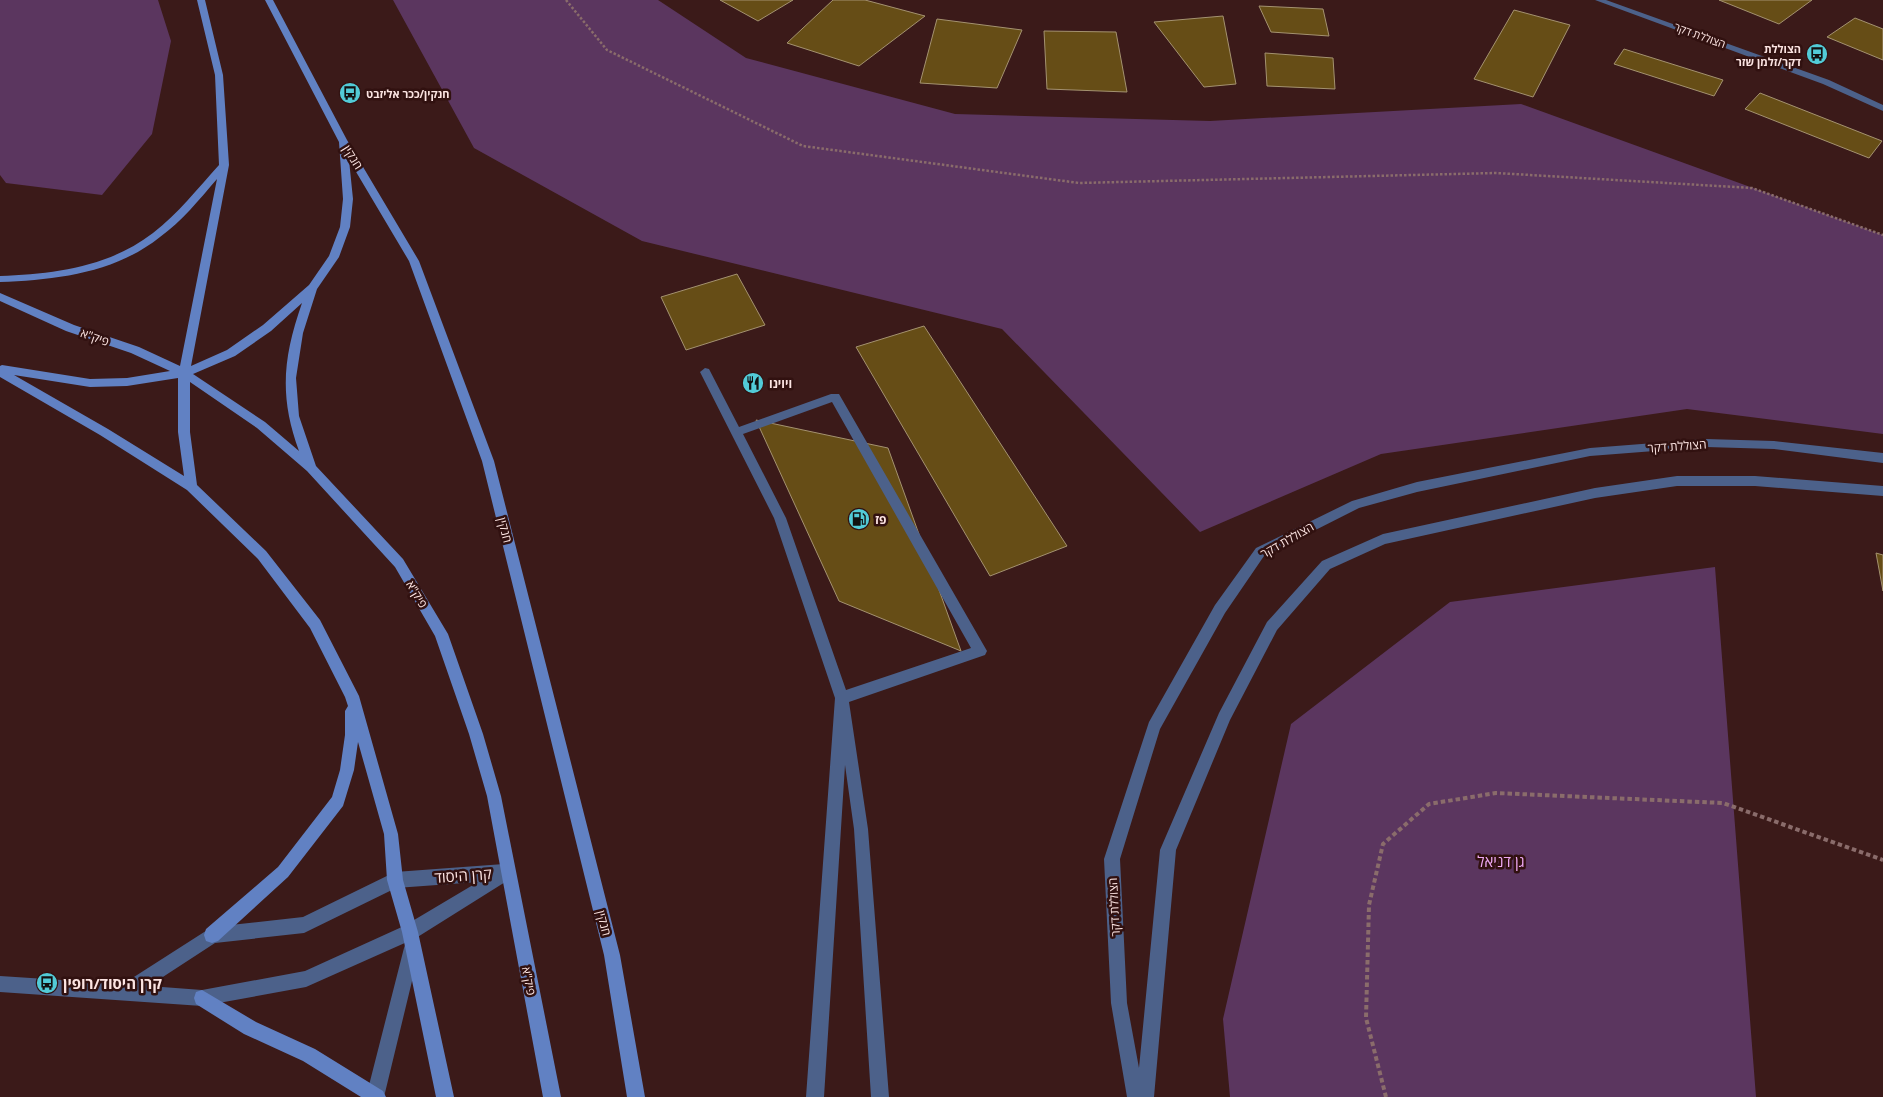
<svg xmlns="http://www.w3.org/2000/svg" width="1883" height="1097" viewBox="0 0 1883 1097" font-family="'Open Sans','Noto Sans Hebrew',sans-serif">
<rect width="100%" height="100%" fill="#3b1a19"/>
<path fill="#5b365f" d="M0 0H158L171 41 152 134 102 195 6 183 0 175Z
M393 0H658L746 58 955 114 1210 121 1521 104 1883 235V434L1687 409 1381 454 1200 532 1002 329 642 241 474 148Z
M1715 567 1756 1097H1230L1223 1019 1291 724 1450 602Z"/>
<path fill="#664d16" stroke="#a49270" d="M720 0H793L758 21Z
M833 0H865L925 16 859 66 787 43Z
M1719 0H1812L1779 24Z
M1259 6 1323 9 1329 36 1271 32Z
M1514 10 1570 25 1533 97 1474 79Z
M1223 16 1236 84 1204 87 1154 22Z
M1855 18 1883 29V60L1827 37Z
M937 19 1022 30 997 88 920 83Z
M1044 31 1116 32 1127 92 1047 89Z
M1624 49 1723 80 1714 96 1614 64Z
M1265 53 1333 58 1335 89 1267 86Z
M1760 93 1882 141 1869 158 1745 109Z
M737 274 765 325 686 350 661 297Z
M924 326 1067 546 990 576 856 347Z
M756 420 888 448 961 651 839 601Z
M1876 553 1883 555V591Z"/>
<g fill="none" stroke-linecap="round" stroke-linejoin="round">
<path stroke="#8a6c6b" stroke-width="2.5" stroke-dasharray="2.5 2" stroke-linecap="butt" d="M566 0 607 50 803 146 1079 183 1496 173 1752 188 1883 235"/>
<path stroke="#8a6c6b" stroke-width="4" stroke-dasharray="4.5 3" stroke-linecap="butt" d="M1386 1097 1366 1018 1369 905 1383 844 1429 804 1496 793 1723 803 1883 860"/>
<path fill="#4c618a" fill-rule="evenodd" d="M705 368 709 369 739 427 831 394H839L987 651 985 655 849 702 868 829 889 1097H871L854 829 845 765 824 1097H806L835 698 774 518 700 372ZM832 402 971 648 846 690 786 518 743 434Z
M412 940 418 942 420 948 384 1097H366L404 948 406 942Z"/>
<path fill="#4c618a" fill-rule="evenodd" d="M1595 0H1606L1829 80 1883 105V111L1823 84Z
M1706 439 1774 441 1883 453V463L1774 449 1706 447 1590 456 1417 492 1359 508 1264 556 1225 613 1160 729 1120 859 1127 1003 1139 1068 1160 850 1219 713 1267 622 1322 561 1383 534 1595 488 1677 476H1755L1883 486V496L1755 486H1677L1595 498 1385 544 1330 569 1277 630 1230 720 1176 850 1154 1097H1127L1111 1003 1104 859 1149 722 1215 605 1256 548 1352 501 1417 482 1590 448Z
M504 864 513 867 516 872 513 877 416 938 306 987 202 1006 0 992V976L123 984 212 927 303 917 395 872ZM478 882 404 926 305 971 202 990 149 986 215 943 304 933 396 888Z"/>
<path fill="#6181c3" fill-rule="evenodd" d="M197 0H205L223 75 229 165 191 366 227 350 263 325 309 285 329 256 340 227 343 199 339 142 265 0H273L347 140 419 261 494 461 620 955 645 1097H627L604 955 482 461 409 261 349 160 353 199 350 227 339 257 317 289 303 333 296 378 299 416 316 466 403 559 448 634 483 734 501 796 561 1097H543L487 796 469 734 435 636 395 567 307 471 257 428 190 382V432L197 485 266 551 320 620 359 696 398 834 403 880 418 932 454 1097H436L402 932 387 880 384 834 358 742 354 770 343 806 288 877 218 941 212 943 206 941 204 935 206 929 278 867 332 797 340 770 345 735V711L348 706 345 697 310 628 258 559 187 490 100 435 0 377V366L2 365 90 379 127 378 170 371 131 353 66 331 0 301V293L74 325 139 347 180 366 217 179C199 200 182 221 160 237 115 273 56 280 0 282V276C54 274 109 267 153 233 178 214 198 188 219 165L215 75ZM302 303C283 358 279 396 299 451L265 422 193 374 235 356 271 331ZM14 375 90 387 127 386 178 378V432L184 476 108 429Z
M202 990 256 1022 315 1049 383 1091 386 1097H361L303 1061 244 1034 196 1004 194 998 196 992Z"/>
</g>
<defs>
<g id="bus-disc" transform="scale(1.125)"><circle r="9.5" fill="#52cbd7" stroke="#311110"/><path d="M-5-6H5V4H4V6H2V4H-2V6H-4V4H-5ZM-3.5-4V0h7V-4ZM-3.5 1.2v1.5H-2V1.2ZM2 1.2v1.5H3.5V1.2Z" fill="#111"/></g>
<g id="restaurant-disc" transform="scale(1.125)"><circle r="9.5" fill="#52cbd7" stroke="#311110"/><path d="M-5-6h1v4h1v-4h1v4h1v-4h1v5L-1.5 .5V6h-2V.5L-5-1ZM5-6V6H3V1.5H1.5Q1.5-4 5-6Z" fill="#111"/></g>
<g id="fuel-disc" transform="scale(1.125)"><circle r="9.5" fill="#52cbd7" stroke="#311110"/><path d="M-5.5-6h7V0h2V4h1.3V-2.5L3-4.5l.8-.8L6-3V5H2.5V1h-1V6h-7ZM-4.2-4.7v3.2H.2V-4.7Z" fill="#111"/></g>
</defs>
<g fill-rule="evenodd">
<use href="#bus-disc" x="1817" y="54"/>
<use href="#bus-disc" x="350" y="93"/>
<use href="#restaurant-disc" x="753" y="383"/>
<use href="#fuel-disc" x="859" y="519"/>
<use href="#bus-disc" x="47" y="983"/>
</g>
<g text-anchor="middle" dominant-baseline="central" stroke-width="5" stroke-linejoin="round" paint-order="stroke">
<g font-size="11" fill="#fce4e2" stroke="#311110">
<text transform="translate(1700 35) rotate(20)">הצוללת דקר</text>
</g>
<g font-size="11" font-weight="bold" fill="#fce4e2" stroke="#311110" text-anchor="end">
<text x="1801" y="48">הצוללת<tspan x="1801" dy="13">דקר/זלמן שזר</tspan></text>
<text x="366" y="93" text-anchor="start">חנקין/ככר אליזבט</text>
</g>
<g font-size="12" fill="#fce4e2" stroke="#311110">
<text transform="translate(353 157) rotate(58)">חנקין</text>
<text transform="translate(95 337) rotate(19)">פיק"א</text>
<text transform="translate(1677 446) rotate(-4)">הצוללת דקר</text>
<text transform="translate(505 530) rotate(76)">חנקין</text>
<text transform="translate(1287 540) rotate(-30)">הצוללת דקר</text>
<text transform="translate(417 594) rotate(59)">פיק"א</text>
<text transform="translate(1114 907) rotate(-93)">הצוללת דקר</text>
<text transform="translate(604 923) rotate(76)">חנקין</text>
<text transform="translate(529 981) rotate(79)">פיק"א</text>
</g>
<g font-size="12" font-weight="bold" fill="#fce4e2" stroke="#311110" text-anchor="start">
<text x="769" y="383">ויוינו</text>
<text x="875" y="519">פז</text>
</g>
<g font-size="15" fill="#efa9f5" stroke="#311110">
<text x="1501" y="861">גן דניאל</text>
</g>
<g font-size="15" fill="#fce4e2" stroke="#311110">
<text transform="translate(463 875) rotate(-4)">קרן היסוד</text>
</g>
<g font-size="15" font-weight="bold" fill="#fce4e2" stroke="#311110" text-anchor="start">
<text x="63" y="983">קרן היסוד/רופין</text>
</g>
</g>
</svg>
